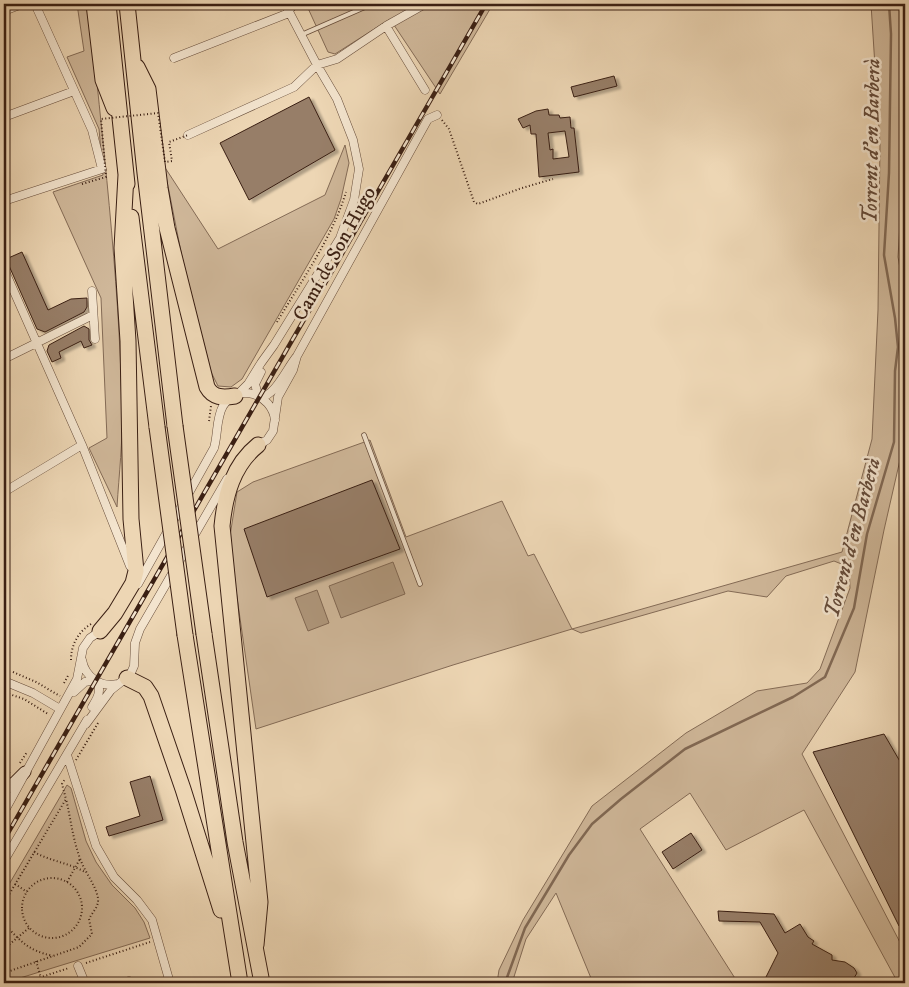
<svg xmlns="http://www.w3.org/2000/svg" width="909" height="987" viewBox="0 0 909 987" font-family="'IM FELL DW Pica',serif">
<defs>
<filter id="shadow"><feDropShadow dx="4" dy="2.5" stdDeviation="1" flood-color="#0004"/></filter>
</defs>
<rect width="100%" height="100%" fill="#edd6b4"/>
<filter id="stains"><feTurbulence type="fractalNoise" baseFrequency=".004" numOctaves="4"/><feColorMatrix values="0 0 0 0 .2 0 0 0 0 .09 0 0 0 0 .02 0 0 0 .5 -.17"/></filter>
<radialGradient id="worn" r=".72"><stop offset=".6" stop-color="#630" stop-opacity="0"/><stop offset="1" stop-color="#630" stop-opacity=".3"/></radialGradient>
<path fill="#cfb799" stroke="#846b56" d="M77 4H89C102 138 119 273 122 408 123 441 119 474 117 507L89 448 107 438 101 298 53 192 103 175 99 129 67 57 84 51Z
M309 4H493L440 94 390 19 335 54 328 52 307 6Z
M871 4H899L905 106V142L898 257 905 296V438L884 530 855 672 802 754 905 952V983H898L804 810 726 850 690 793 640 829 738 983H593L556 893 526 939 512 983H497L499 970 523 920 592 806 686 733 757 691 807 683 820 669 850 588 849 567 834 561 786 576 767 597 728 591 581 633 572 629 453 665 256 729 229 542 237 492 253 482 370 440 406 537 502 501 528 556 534 554 572 629 842 552 872 439 878 310 880 144Z
M345 145 349 163 341 199 334 219 242 379 231 387 218 386 211 372 182 257 164 166 218 249 325 195Z
M67 785 71 788 86 841 96 862 112 885 135 908 144 922 150 938 7 982 4 972V893Z"/>
<path fill="#b0987d" stroke="#816853" d="M393 562 405 594 341 618 329 586Z
M317 590 329 623 308 631 295 598Z"/>
<g fill="none" stroke-linecap="round" stroke-linejoin="round">
<path stroke="#816853" stroke-width="2.5" d="M505 983 525 928 569 855 592 824 621 799 685 749 793 697 825 677 854 608 867 534 894 442 895 371 898 347 895 318 884 255 889 173 891 34 889 4"/>
</g>
<path fill="#977e67" stroke="#3a1f13" fill-rule="evenodd" filter="url(#shadow)" d="M614 76 617 86 574 97 571 87Z
M309 97 335 150 249 200 220 143Z
M548 109 549 115H559L560 118 570 117 571 128H574L579 172 539 177 536 134H531L530 125 523 128 518 119 536 111ZM565 131 569 157 553 159V149L550 150 548 133Z
M22 252 48 310 71 299 87 298V307L84 312 45 332 37 329 6 259Z
M84 326 89 329V340L92 345 84 348 81 341 59 352 61 358 52 362 47 351 49 345Z
M372 480 400 549 267 597 244 529Z
M884 734 905 770V923L899 926 813 752Z
M150 776 163 820 109 836 106 827 140 816 130 782Z
M691 833 702 850 673 869 662 852Z
M718 911 774 914 785 933 800 924 808 937 814 941 812 944 832 955V960L845 962 854 968 857 973 851 983H763L778 953 760 922 719 921Z"/>
<g fill="none" stroke-linecap="round" stroke-linejoin="round">
<g stroke="#674d3b" stroke-width="5.5">
<path id="lane" d="M289 13 297 4
M301 35 372 4
M364 435 420 584"/>
</g>
<g stroke="#674d3b" stroke-width="9">
<path id="street" d="M285 4 317 65 337 59 386 26 425 4
M4 11 22 4
M386 26 425 90
M174 58 289 13
M4 117 74 91
M188 135 294 87 317 65 337 99 353 140 359 169 354 200 340 238 274 345 261 363 248 384 238 394
M4 201 102 169 92 130 35 4
M4 269 82 445 130 566
M92 291 95 339
M4 359 93 315
M258 395 255 384 261 372
M261 397C275 396 287 368 297 356L428 119 437 115
M257 446 267 440 273 431 278 397 293 370 297 356
M4 492 82 445
M138 584 214 448C218 435 216 418 223 406 238 382 272 394 275 420
M82 660C85 677 101 688 118 684
M4 681 33 693 60 709
M74 692 85 682 94 680
M92 707C97 699 102 691 97 681
M86 724 111 690 130 675 134 666 135 643 140 629 227 479
M67 755 96 846 114 877 137 900 152 920 170 983
M4 812 77 679 83 648 90 638 102 630
M4 861 87 720
M78 966 85 983
M129 981V983"/>
</g>
<g stroke="#3a1f13" stroke-width="13">
<path id="secondary" d="M4 790 15 782 25 772"/>
</g>
<g stroke="#3a1f13" stroke-width="17">
<path id="highway" d="M94 4 103 80 114 108
M108 4 127 184
M127 4 145 173 175 426
M137 67 148 89 160 188 167 228 207 387C213 398 223 398 235 396
M131 217 157 427
M100 631 115 613 133 583 136 571 131 519 128 341 122 248 126 175
M204 634 235 842 262 983
M185 635 240 983
M127 678 145 687 151 696 183 789 221 910
M256 945 260 902 222 526C225 495 233 465 258 445"/>
</g>
<path stroke="#3a1f13" stroke-width="2" stroke-dasharray="1 2.5" stroke-linecap="butt" d="M442 120 449 129 474 202 478 204 522 188 553 179
M277 322C302 280 332 238 346 192
M209 421 211 406
M71 660C71 645 78 632 91 624
M13 672 36 682 60 696
M64 683 69 674
M9 694 24 699 48 714
M76 760 98 723
M20 763 27 752
M4 776 10 772
M34 852C50 861 69 863 85 872
M22 908a30 30 0 1 1 60 0a30 30 0 1 1-60 0Z
M67 882 80 859
M15 884 27 892
M4 903 66 799 62 784 65 779
M4 924C22 942 27 950 53 956
M4 949 30 927
M36 961 41 978
M86 963 150 942
M4 973 79 947 92 934 89 919C93 911 99 907 98 898 95 884 86 874 81 861 73 841 71 820 66 799
M23 983 69 968"/>
<use href="#lane" stroke="#f3e4ce" stroke-width="4"/>
<use href="#street" stroke="#f3e4ce" stroke-width="8"/>
<use href="#secondary" stroke="#f3e4ce" stroke-width="11"/>
<use href="#highway" stroke="#edd6b4" stroke-width="15"/>
<g stroke="#3a1f13" stroke-width="4.5">
<path id="rail" d="M4 840 486 4"/>
</g>
<use href="#rail" stroke="#f3e4ce" stroke-width="2.5" stroke-dasharray="8" stroke-linecap="butt"/>
<g stroke="#3a1f13" stroke-width="17" stroke-linecap="butt">
<path id="highway-bridge" d="M175 426 204 634
M157 427 185 635"/>
</g>
<path stroke="#3a1f13" stroke-width="2" stroke-dasharray="1 2.5" stroke-linecap="butt" d="M82 184 106 177 101 119 158 113 165 162 172 161 169 142 188 135"/>
<use href="#highway-bridge" stroke="#edd6b4" stroke-width="15"/>
</g>
<g text-anchor="middle" dominant-baseline="central" stroke-width="5" stroke-linejoin="round" paint-order="stroke">
<g font-size="20" fill="#3a1f13" stroke="#f3e4ce">
<text transform="translate(335 254) rotate(-61)">Camí de Son Hugo</text>
</g>
<g font-size="21" font-style="italic" fill="#634938" stroke="#f3e4ce">
<text transform="translate(872 141) rotate(-89)">Torrent d'en Barberà</text>
<text transform="translate(853 538) rotate(-75)">Torrent d'en Barberà</text>
</g>
</g>
<rect width="909" height="987" fill="none" stroke="#edd6b4" stroke-width="20"/>
<rect x="5" y="5" width="899" height="977" fill="none" stroke="#3a1f13" stroke-width="2.5"/>
<rect x="10" y="10" width="889" height="967" fill="none" stroke="#3a1f13"/>
<rect width="100%" height="100%" filter="url(#stains)"/>
<rect width="100%" height="100%" fill="url(#worn)"/>
</svg>
